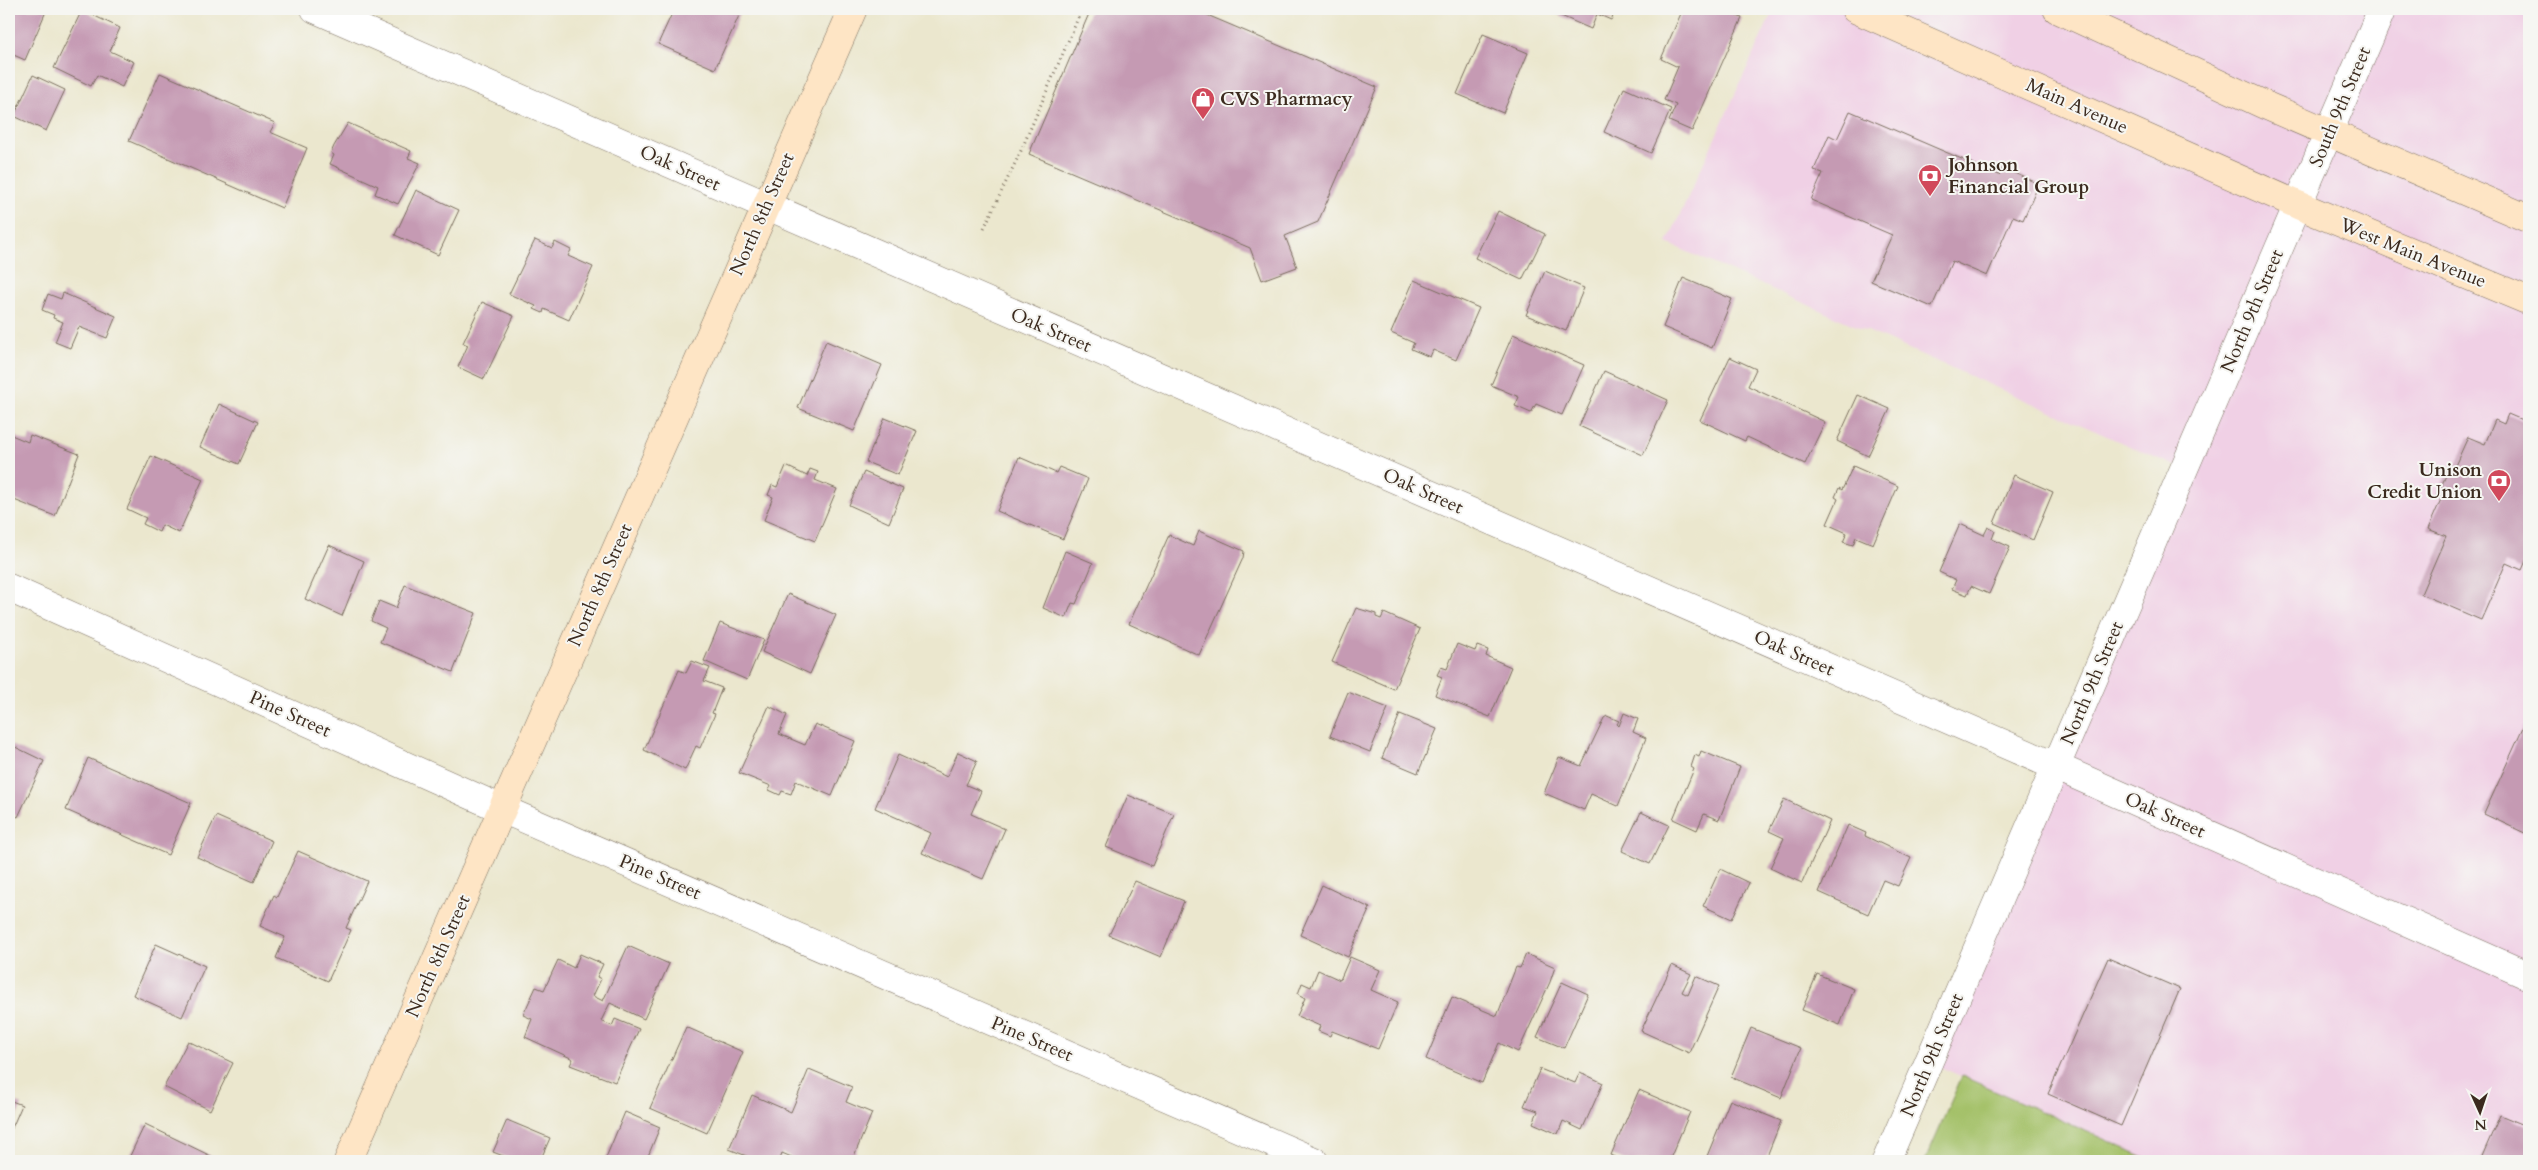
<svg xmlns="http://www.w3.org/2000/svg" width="2538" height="1170" viewBox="0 0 2538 1170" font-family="Cardo,serif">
<rect width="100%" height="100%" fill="#f6f6f2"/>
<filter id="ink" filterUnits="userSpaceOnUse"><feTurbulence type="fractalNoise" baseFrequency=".02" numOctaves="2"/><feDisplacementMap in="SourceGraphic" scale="10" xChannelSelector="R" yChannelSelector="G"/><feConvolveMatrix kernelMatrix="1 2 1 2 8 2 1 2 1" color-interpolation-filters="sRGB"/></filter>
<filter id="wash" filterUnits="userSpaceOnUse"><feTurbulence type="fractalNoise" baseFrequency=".0096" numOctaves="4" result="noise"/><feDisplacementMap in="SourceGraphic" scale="20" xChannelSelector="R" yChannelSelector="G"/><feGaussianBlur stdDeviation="1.12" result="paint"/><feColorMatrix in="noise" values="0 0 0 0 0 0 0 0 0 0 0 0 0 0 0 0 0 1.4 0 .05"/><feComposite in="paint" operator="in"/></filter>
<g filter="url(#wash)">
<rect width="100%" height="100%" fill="#ebe7ce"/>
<path fill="#f0d0e5" d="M1774 9H2529V1161H2153L1929 1062 2184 470 1667 243Z"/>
<path fill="#a4c169" stroke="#707644" d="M1962 1076 2153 1161H1925Z"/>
<g id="blocks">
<path fill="#c59ab3" d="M9 9H47L25 60 9 53Z
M674 9H742L715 69 658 44Z
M1091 9H1193L1377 87 1318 222 1285 236 1297 267 1262 280 1250 248 1029 154Z
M1545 9H1616L1611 20 1597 14 1591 29Z
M1683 9H1720L1742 18 1692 131 1669 121 1676 105 1664 100 1678 67 1661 59Z
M82 10 120 28 110 51 134 62 122 87 97 75 91 86 54 68Z
M1483 34 1528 53 1503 113 1457 94Z
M160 73 275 123 270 132 307 148 282 208 129 141Z
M33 75 65 90 46 131 14 116Z
M1624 88 1671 109 1651 153 1604 132Z
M1850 111 1999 175 2003 168 2039 184 2023 220 2013 216 1987 276 1952 261 1932 307 1871 281 1892 235 1811 200 1823 173 1814 170 1829 135 1837 139Z
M348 123 411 151 408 158 420 163 398 204 375 194 378 186 330 164 334 155 331 153 334 146Z
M416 190 459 210 438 255 395 235Z
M1498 211 1545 234 1522 280 1475 258Z
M535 240 552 248 555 242 571 250 568 256 593 267 569 320 544 309 543 313 534 309 536 306 509 294Z
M1545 271 1584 288 1566 331 1526 315Z
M1683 278 1732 299 1712 348 1663 327Z
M1414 280 1479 308 1456 360 1433 350 1430 357 1411 349 1414 343 1391 333Z
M63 293 116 316 107 338 79 327 70 348 55 342 63 322 53 318 54 315 42 310 48 294 61 299Z
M482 302 514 316 484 379 458 367 468 345 463 343Z
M1513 334 1584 365 1562 415 1536 404 1531 413 1515 406 1519 397 1491 385Z
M826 341 882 365 854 431 798 408Z
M1730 357 1756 369 1748 386 1825 422 1805 464 1747 437 1745 441 1700 420Z
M1604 371 1668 400 1643 455 1579 426Z
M1858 395 1890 409 1868 456 1837 441Z
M219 404 258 422 239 464 200 447Z
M2508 414 2529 423V554L2522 570 2506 563 2481 620 2421 594 2446 536 2428 529 2442 497 2437 495 2450 467 2454 468 2468 437 2485 444 2495 420 2504 424Z
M885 418 917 431 898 475 866 462Z
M9 434 28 442 30 435 79 454 55 516 9 498Z
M151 456 203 479 179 533 162 525 159 532 143 524 146 518 127 509Z
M1019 457 1056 473 1059 467 1088 479 1063 539 997 511Z
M786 466 807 476 810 469 818 472 815 480 837 489 815 541 764 520 773 497 768 495 772 485 777 487Z
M1853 466 1898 486 1873 544 1856 537 1853 545 1843 542 1847 533 1827 524 1838 499 1835 497 1839 488 1842 490Z
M864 472 903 489 889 523 849 505Z
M2014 475 2053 492 2033 540 1994 523Z
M1960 524 1984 535 1988 527 1995 531 1992 539 2010 547 1989 594 1971 586 1967 595 1952 589 1956 580 1939 572Z
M1199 531 1244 551 1243 558 1199 655 1129 624 1169 535 1193 546Z
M329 545 364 561 342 616 305 599Z
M1065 551 1093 563 1076 604 1072 603 1066 618 1043 608Z
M405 585 476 613 453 672 380 642 386 628 371 621 379 601 396 608Z
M788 594 836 615 810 674 762 652Z
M1356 608 1376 614V617L1381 619 1384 613 1420 629 1394 689 1332 662Z
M720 623 764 640 747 680 704 661Z
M1457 644 1475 651 1477 646 1488 650 1486 656 1511 667 1490 717 1435 695 1442 677 1437 675 1441 667 1447 669Z
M692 661 710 668 704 681 722 688 712 713 715 714 700 748 696 746 685 770 644 750 679 670 686 673Z
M1348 692 1388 708 1370 752 1330 736Z
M769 706 787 715 779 734 805 745 815 724 855 741 832 796 796 781 791 794 782 791 780 795 769 790 771 786 739 773Z
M1624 713 1638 719 1633 732 1646 738 1618 806 1591 794 1584 810 1544 793 1559 757 1581 766 1604 718 1607 716 1619 721 1617 724 1619 726Z
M1400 714 1437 729 1418 773 1382 758Z
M2529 715V835L2484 814Z
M9 744 44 761 18 817 9 813Z
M1701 751 1740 767 1719 820 1704 814 1697 830 1673 819 1694 769 1691 767 1695 755 1699 757Z
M958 752 977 761 966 785 981 791 971 814 1005 829 983 879 922 853 931 833 875 808 898 755 947 777Z
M88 758 191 803 168 855 66 810Z
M1128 795 1174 814 1152 866 1106 847Z
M1784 799 1830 821 1802 883 1770 868 1784 838 1769 831Z
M1641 812 1669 825 1650 864 1622 851Z
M216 816 272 841 254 882 197 857Z
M1848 825 1866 833 1865 836 1911 858 1898 886 1883 880 1868 914 1819 892Z
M298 851 367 881 346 928 351 930 328 981 276 958 285 937 260 926 274 895 277 897Z
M1720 869 1749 883 1732 919 1703 906Z
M1135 881 1184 901 1161 957 1109 935Z
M1322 885 1370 908 1348 957 1300 935Z
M156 944 205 966 182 1017 133 995Z
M628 946 669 964 644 1019 610 1003 601 1021 612 1026 615 1019 639 1029 615 1082 570 1065 573 1059 525 1037 532 1019 523 1015 536 987 544 990 558 960 574 968 580 954 603 964 597 977 601 979 593 996 603 1001Z
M1526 954 1555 967 1550 982 1518 1052 1499 1043 1482 1083 1426 1059 1452 997 1497 1016 1516 967 1520 968Z
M1350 957 1380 970 1371 990 1398 1002 1378 1049 1332 1031 1330 1036 1318 1031 1320 1026 1297 1016 1305 998 1298 994 1302 983 1311 987 1318 970 1340 980Z
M2108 958 2180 989 2121 1126 2048 1094Z
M1672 965 1691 974 1682 992 1688 995 1696 976 1719 986 1689 1053 1641 1031Z
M1817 974 1854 989 1840 1025 1802 1010Z
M1562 982 1588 994 1564 1048 1537 1037Z
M686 1027 743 1052 707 1133 650 1108Z
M1751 1028 1801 1048 1781 1098 1731 1077Z
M188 1041 233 1063 210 1110 164 1087Z
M809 1069 852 1087 846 1102 872 1113 852 1161H801L782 1153 779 1161H759L729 1149 752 1095 791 1112Z
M1540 1069 1575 1083 1580 1072 1603 1083 1582 1130 1563 1121 1558 1134 1533 1123 1538 1111 1524 1106Z
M1639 1090 1690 1112 1669 1161H1624L1611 1155Z
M9 1100 22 1105 9 1135Z
M1730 1100 1781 1121 1765 1161H1705Z
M625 1112 660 1127 646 1161 605 1160Z
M2500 1115 2529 1127V1161H2480Z
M507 1120 550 1138 540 1161H516L493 1152Z
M145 1124 213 1157 211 1161 128 1160Z"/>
</g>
</g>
<g filter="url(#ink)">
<use href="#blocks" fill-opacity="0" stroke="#796c5c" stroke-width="1"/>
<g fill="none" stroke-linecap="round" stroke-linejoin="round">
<g stroke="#796c5c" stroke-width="29">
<path id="street" d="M315 9 2057 767 2529 976
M9 588 502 809 1314 1161
M1886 1161 2382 9"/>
</g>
<g stroke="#796c5c" stroke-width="29">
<path id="secondary" d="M1855 9 2298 205 2529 301
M2057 9 2267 106 2529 219
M348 1161 853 9"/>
</g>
<path stroke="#796c5c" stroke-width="3" stroke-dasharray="1 4" stroke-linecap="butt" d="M984 228 1020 153 1082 9"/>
<use href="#street" stroke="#fff" stroke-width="28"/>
<use href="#secondary" stroke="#fee5c5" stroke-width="28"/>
</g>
</g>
<defs>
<g id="shop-pin" transform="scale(1.25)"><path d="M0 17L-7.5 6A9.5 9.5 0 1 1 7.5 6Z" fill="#d1495b" stroke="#f6f6f2"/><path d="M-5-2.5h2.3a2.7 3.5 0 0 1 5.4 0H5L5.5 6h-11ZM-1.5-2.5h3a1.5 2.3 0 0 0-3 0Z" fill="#fff"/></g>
<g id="bank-pin" transform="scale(1.25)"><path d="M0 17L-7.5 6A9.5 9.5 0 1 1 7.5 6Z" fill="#d1495b" stroke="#f6f6f2"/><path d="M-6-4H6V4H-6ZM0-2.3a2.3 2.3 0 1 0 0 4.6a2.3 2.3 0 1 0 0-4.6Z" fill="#fff"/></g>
</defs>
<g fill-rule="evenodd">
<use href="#shop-pin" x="1203" y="99"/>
<use href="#bank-pin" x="1930" y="176"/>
<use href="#bank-pin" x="2499" y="481"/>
</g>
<g text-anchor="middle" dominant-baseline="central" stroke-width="4" stroke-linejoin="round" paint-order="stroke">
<g font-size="19" font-weight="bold" fill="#3b2a1e" stroke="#f6f6f2" text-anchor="start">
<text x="1220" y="99">CVS Pharmacy</text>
<text x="1948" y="165">Johnson<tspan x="1948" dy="22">Financial Group</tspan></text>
<text x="2482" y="470" text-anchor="end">Unison<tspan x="2482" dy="22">Credit Union</tspan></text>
</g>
<g font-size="19" fill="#3b2a1e" stroke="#f6f6f2">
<text transform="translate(2077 106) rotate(24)">Main Avenue</text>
<text transform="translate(2340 107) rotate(-67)">South 9th Street</text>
<text transform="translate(680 168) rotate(24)">Oak Street</text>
<text transform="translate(762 214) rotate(-66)">North 8th Street</text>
<text transform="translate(2413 253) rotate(22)">West Main Avenue</text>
<text transform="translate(2252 311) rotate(-67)">North 9th Street</text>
<text transform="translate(1051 330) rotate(23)">Oak Street</text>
<text transform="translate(1423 491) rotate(24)">Oak Street</text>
<text transform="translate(600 585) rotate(-66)">North 8th Street</text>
<text transform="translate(1794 653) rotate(24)">Oak Street</text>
<text transform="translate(2092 683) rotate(-67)">North 9th Street</text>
<text transform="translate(290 714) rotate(24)">Pine Street</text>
<text transform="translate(2165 815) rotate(24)">Oak Street</text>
<text transform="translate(660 877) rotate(23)">Pine Street</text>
<text transform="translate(438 956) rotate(-66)">North 8th Street</text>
<text transform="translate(1032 1039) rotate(23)">Pine Street</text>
<text transform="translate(1932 1055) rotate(-67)">North 9th Street</text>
</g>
</g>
<rect width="2538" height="1170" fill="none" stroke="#f6f6f2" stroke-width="30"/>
<g transform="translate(2480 1112) rotate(177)" stroke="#f6f6f2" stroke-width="4" paint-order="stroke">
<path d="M0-4L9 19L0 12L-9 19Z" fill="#3b2a1e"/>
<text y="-8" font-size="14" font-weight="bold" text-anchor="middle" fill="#3b2a1e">N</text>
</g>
</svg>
